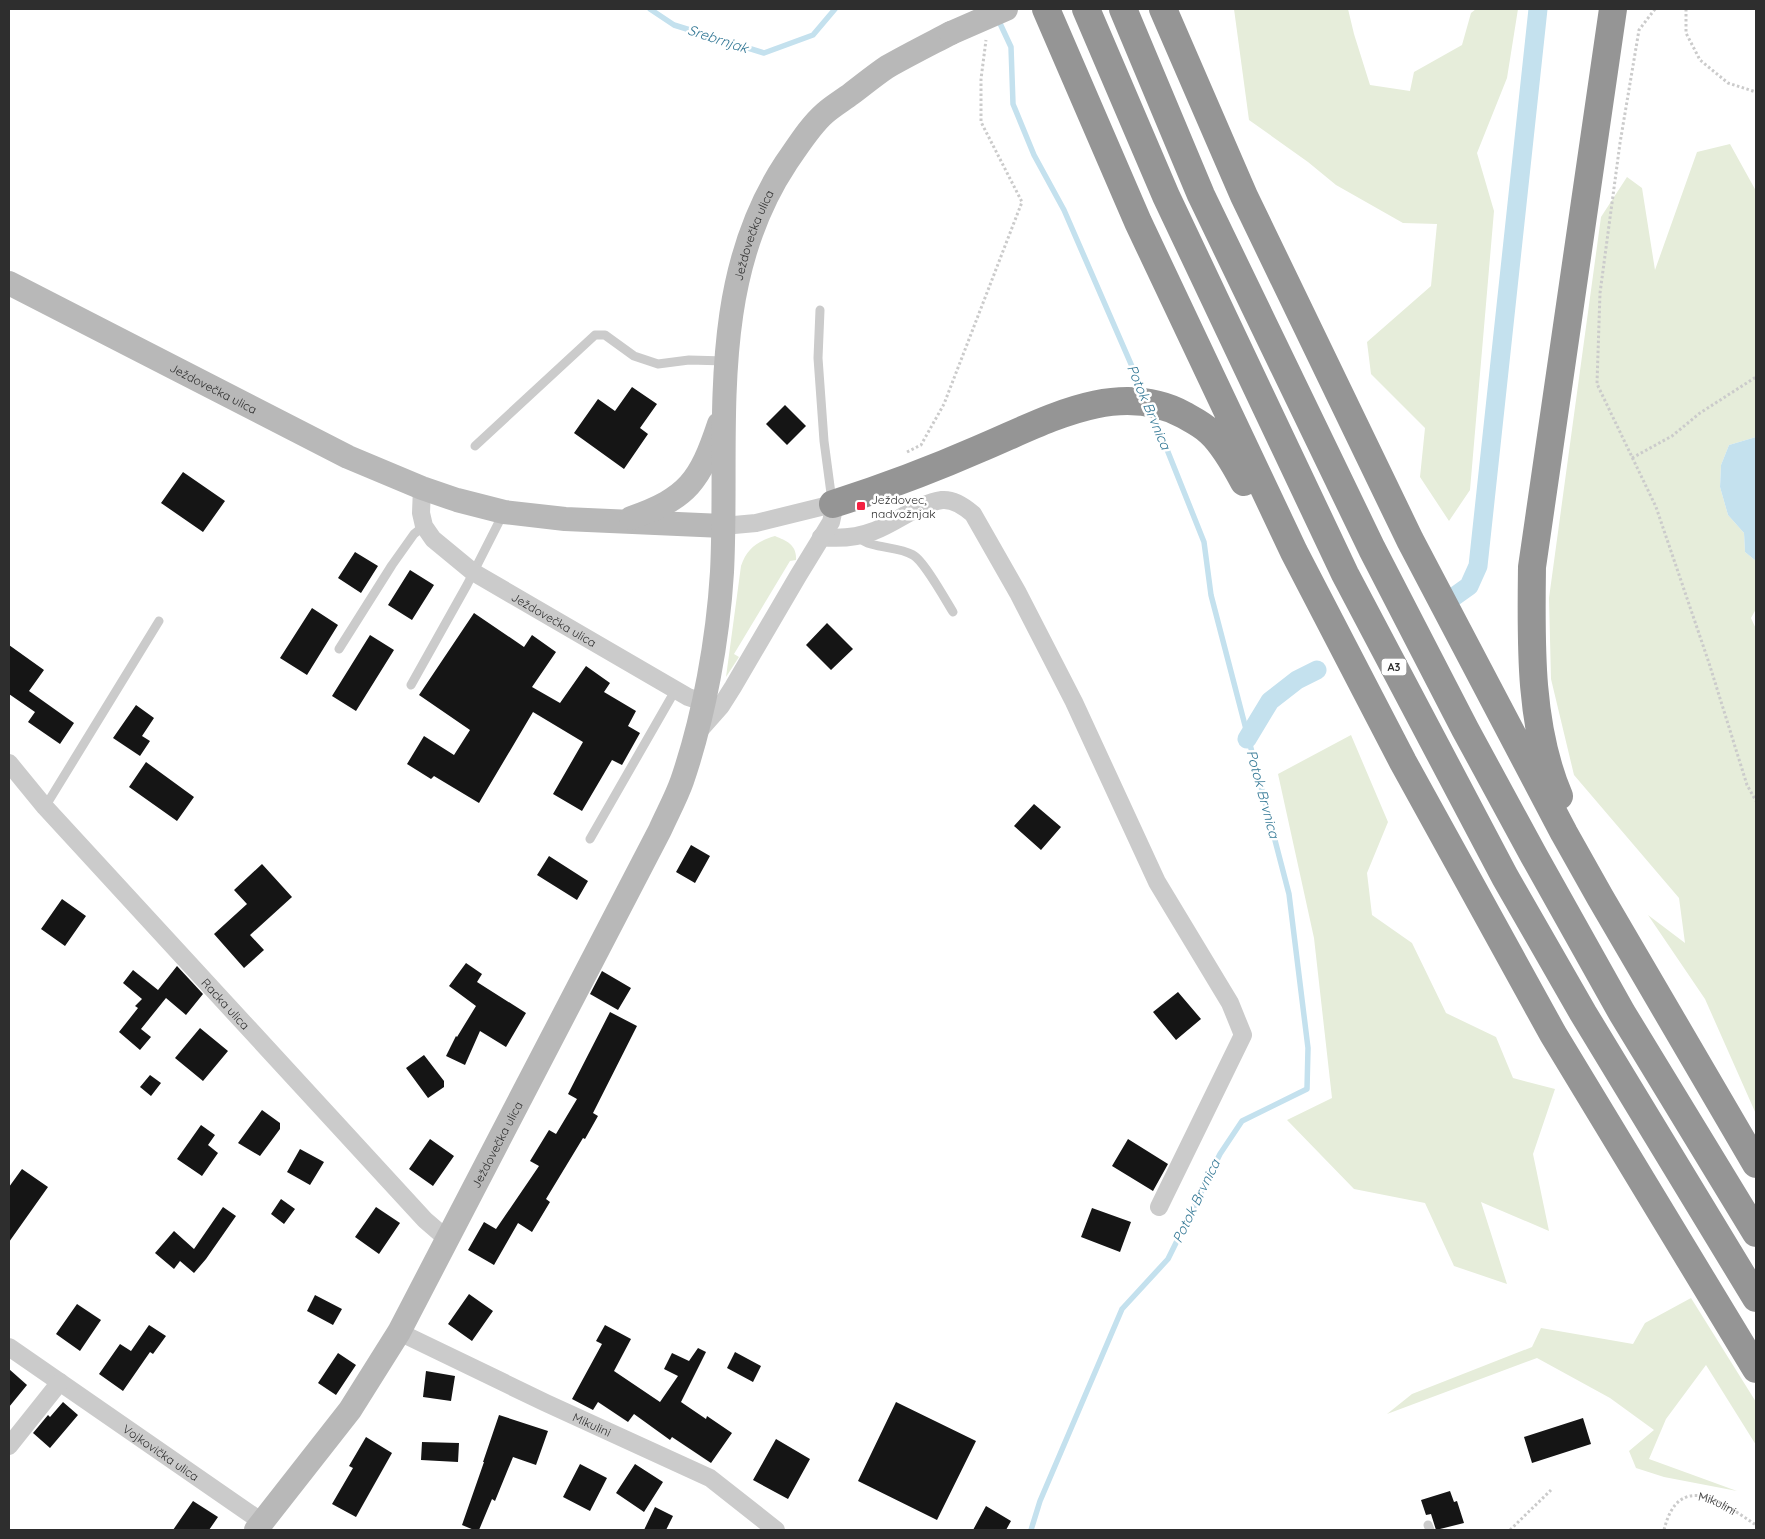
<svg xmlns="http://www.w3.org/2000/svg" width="1765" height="1539" viewBox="0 0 1765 1539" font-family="Quicksand,sans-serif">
<rect width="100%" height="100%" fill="#fff"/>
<path fill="#e6edda" d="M1234 9H1348L1354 34 1370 85 1410 91 1414 72 1462 45 1471 13 1476 9H1518L1507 78 1477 153 1494 211 1470 490 1449 521 1420 477 1425 428 1371 374 1367 342 1431 286 1437 224 1403 223 1336 185 1308 162 1249 120Z
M1730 144 1756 191V437L1729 445 1721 465 1720 487 1728 515 1744 533 1745 552 1756 561V609L1751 618 1756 629V1114L1705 999 1648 915 1685 943 1679 898 1574 775 1551 679 1549 598 1601 217 1627 177 1642 188 1655 270 1697 152Z
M775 536C787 541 797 545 796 560L790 561 734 654 739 657 726 677 741 566C747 548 758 541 775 536Z
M1351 735 1388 822 1367 873 1372 915 1412 943 1446 1013 1496 1037 1513 1078 1555 1089 1533 1154 1549 1231 1481 1202 1507 1284 1454 1266 1425 1203 1354 1189 1287 1120 1332 1098 1314 938 1278 774Z
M1691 1298 1756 1402V1445L1706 1365 1666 1419 1649 1459 1737 1491 1664 1477 1636 1468 1629 1451 1654 1430 1610 1398 1537 1358 1387 1414 1412 1394 1532 1347 1541 1328 1633 1344 1645 1323Z"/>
<path fill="#c4e1ee" d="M1756 437V561L1745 552 1744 533 1728 515 1720 487 1721 465 1729 445Z"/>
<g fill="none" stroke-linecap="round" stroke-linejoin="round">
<path stroke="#c4e1ee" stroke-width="5.5" d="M650 9 674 25 764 53 813 35 835 9
M997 17 1011 47 1013 104 1034 155 1064 210 1144 394
M1031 1530 1040 1501 1122 1309 1168 1259 1220 1154 1242 1121 1307 1089 1308 1048 1289 894 1211 595 1204 542 1152 412"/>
<path stroke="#c4e1ee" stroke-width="19" d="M1455 596 1469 586 1478 566 1538 9
M1247 739 1270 701 1297 680 1317 670"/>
</g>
<path fill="#151515" d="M632 387 657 404 640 428 648 434 624 469 574 433 598 399 615 411Z
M785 405 806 426 787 445 766 424Z
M183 472 225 501 203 532 161 503Z
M355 552 378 566 361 593 338 578Z
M410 570 434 585 412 620 388 605Z
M312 608 338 625 307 675 280 658Z
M474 613 524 647 532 635 556 652 532 687 560 703 586 666 610 683 604 692 636 711 628 726 640 733 622 765 612 760 582 811 553 794 583 742 533 712 479 803 434 776 431 779 407 764 424 736 454 755 470 730 419 695Z
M827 623 853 649 831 670 806 645Z
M370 635 394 650 356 711 332 696Z
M9 645 44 670 29 691 74 723 60 744 28 722 35 712 9 694Z
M136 705 154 718 142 736 150 741 140 756 113 738Z
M146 762 194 797 177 821 129 787Z
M1034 804 1061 827 1041 850 1014 826Z
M691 845 710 856 695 883 676 872Z
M549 856 588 881 577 900 537 875Z
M262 864 292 897 250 935 264 950 244 968 214 934 247 904 234 890Z
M62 899 86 916 65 946 41 929Z
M466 963 482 974 477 982 526 1013 506 1047 480 1031 465 1065 446 1056 456 1036 457 1037 476 1006 449 986Z
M177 966 203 994 186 1015 166 998 141 1029 151 1037 140 1050 119 1032 138 1008 135 1006 142 999 123 983 133 970 158 990Z
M602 971 631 988 618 1010 590 994Z
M1178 992 1201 1019 1176 1040 1153 1012Z
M610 1012 637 1026 593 1113 598 1116 585 1139 583 1138 546 1199 550 1202 532 1232 518 1223 494 1265 468 1250 484 1222 496 1229 539 1166 530 1161 549 1130 556 1134 577 1099 568 1094Z
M200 1028 228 1051 203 1081 175 1058Z
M424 1055 444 1081V1087L428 1098 406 1068Z
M150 1075 161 1083 151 1096 140 1087Z
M262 1110 280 1123V1129L260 1156 238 1143Z
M201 1125 215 1135 208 1145 218 1153 202 1176 177 1159Z
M430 1139 454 1156 433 1186 409 1169Z
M1128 1139 1168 1164 1153 1191 1112 1166Z
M300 1149 324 1162 310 1185 287 1172Z
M22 1169 48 1187 9 1242V1187Z
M281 1199 295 1209 284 1224 271 1214Z
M223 1207 236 1216 206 1259 194 1273 180 1261 174 1269 155 1253 174 1231 194 1249Z
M376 1207 400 1223 379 1254 355 1237Z
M1092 1208 1131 1222 1120 1252 1081 1237Z
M469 1294 493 1311 472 1341 448 1324Z
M315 1295 342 1309 333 1325 307 1311Z
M77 1304 101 1320 80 1351 56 1334Z
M149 1325 166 1336 153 1354 150 1352 123 1391 99 1374 120 1344 131 1351Z
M605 1325 631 1339 614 1371 660 1402 678 1376 664 1369 672 1353 689 1361 698 1348 706 1352 681 1402 706 1419 707 1416 732 1433 711 1463 672 1437 670 1440 634 1414 628 1422 598 1402 593 1410 572 1399 602 1344 596 1341Z
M735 1352 761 1366 753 1382 727 1368Z
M338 1353 356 1365 336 1395 318 1383Z
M9 1369 27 1385 9 1407Z
M426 1371 455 1376 451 1401 423 1397Z
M63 1402 78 1415 50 1448 33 1433 48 1415 50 1417Z
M896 1402 976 1441 937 1520 858 1481Z
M499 1415 548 1431 536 1465 513 1457 495 1501 492 1499 479 1530H474L462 1525 484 1462H483Z
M1583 1418 1591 1444 1532 1463 1524 1437Z
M366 1437 392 1453 356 1517 332 1504 353 1468 349 1466Z
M776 1439 810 1459 788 1499 753 1480Z
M422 1442 459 1443 458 1462 421 1460Z
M580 1464 607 1478 590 1511 563 1497Z
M635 1464 663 1482 644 1512 616 1493Z
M1450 1491 1454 1502 1457 1501 1464 1523 1436 1530 1431 1514 1426 1515 1421 1500Z
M193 1501 218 1517 209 1530H173Z
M986 1506 1011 1521 1006 1530H973Z
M655 1507 673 1516 666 1530H644Z"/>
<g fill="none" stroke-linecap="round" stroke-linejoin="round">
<g stroke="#cbcbcb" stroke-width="3" stroke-dasharray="2.5 2.5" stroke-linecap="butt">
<path d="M1655 9 1639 30 1620 143 1600 293 1597 384 1656 507 1709 663 1747 785 1756 801"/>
<path d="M1686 9V33L1700 60 1728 83 1756 92"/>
<path d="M907 452 921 445 944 404 1022 202 981 122V79L986 40"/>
<path d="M1632 458 1672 436 1700 413 1756 377"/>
<path d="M1510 1530 1551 1490"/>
<path id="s1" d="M1664 1530C1679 1469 1723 1503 1756 1525"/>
</g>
<path stroke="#cbcbcb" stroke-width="9" d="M820 310 818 358 824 441 832 501
M475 446 595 335H605L634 356 658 364 689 360 726 361
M858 537C873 550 896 545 913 555 924 561 945 599 953 612
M339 649 392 565 414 534 424 526
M411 685 467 585 503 514
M45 807 159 621
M590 839 676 689
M1428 1525 1430 1530"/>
<g stroke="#cbcbcb" stroke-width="18">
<path id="s2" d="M422 488 421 513 424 526 433 539 473 572 688 697 703 702"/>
<path d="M821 537C840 539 856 538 874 531 896 523 919 503 942 500 953 499 965 507 973 514L1018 593 1074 702 1157 882 1230 1003 1243 1035 1159 1207"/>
<path d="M698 732 721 706 733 687 798 576 831 522 833 513V504L756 523 723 526"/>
<path id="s3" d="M9 763 45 807 425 1220 447 1239"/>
<path id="s4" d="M399 1332 546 1403 710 1478 776 1530"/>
<path id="s5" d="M9 1347 262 1522"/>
<path d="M9 1446 60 1382"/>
</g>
<g stroke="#b8b8b8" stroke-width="24">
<path id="s6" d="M9 283 348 457 422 488 457 500 504 512 565 519 723 526"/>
<path d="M631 518C688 498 700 481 719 424"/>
<path id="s7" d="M256 1530 350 1410 399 1332 660 830C667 814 676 798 682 781 704 717 718 639 722 572 729 434 705 285 786 163 798 146 810 126 825 113 833 106 843 100 851 94 863 85 875 75 887 67 908 55 930 44 951 33"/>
</g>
<path stroke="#959595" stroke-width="28" d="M1046 9 1138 222 1294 552 1403 762 1553 1034 1756 1369
M1086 9 1166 196 1345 574 1505 877 1583 1013 1756 1298
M1123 9 1201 195 1372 549 1465 729 1534 856 1622 1013 1756 1233
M1163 9 1244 196 1410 540 1564 833 1600 897 1756 1164
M833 504C883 488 931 470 979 449 1042 423 1116 378 1184 415 1193 420 1203 425 1210 432 1224 445 1235 465 1244 482
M1559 796C1529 726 1531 642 1532 567L1613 9"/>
<path stroke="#b8b8b8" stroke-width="24" d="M951 33 1006 9"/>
</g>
<rect fill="#f32142" stroke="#fff" stroke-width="2" x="856" y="501" width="10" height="10" rx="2.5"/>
<g text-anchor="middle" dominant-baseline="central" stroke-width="5" stroke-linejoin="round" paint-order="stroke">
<rect fill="#fff" stroke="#6d6d6d" stroke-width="1" x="1381.5" y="658.5" width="25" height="17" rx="4"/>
<g font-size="11" font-weight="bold" fill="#2e2e2e">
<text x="1394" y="667">A3</text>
</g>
<g font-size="12" fill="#2e2e2e" stroke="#fff">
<text stroke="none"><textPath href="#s7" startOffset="1418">Ježdovečka ulica</textPath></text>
<text stroke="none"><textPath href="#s6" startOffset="230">Ježdovečka ulica</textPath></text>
<text stroke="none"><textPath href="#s2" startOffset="200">Ježdovečka ulica</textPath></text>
<text stroke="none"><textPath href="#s3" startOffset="324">Racka ulica</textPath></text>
<text stroke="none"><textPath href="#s7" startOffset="456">Ježdovečka ulica</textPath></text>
<text stroke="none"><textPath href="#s4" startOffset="214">Mikulini</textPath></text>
<text stroke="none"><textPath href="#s5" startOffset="185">Vojkovička ulica</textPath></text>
<text stroke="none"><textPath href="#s1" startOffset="74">Mikulini</textPath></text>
</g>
<g font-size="12" fill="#2e2e2e" stroke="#fff" text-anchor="start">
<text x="871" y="499">Ježdovec,<tspan x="871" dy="14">nadvožnjak</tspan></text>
</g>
<g font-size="14" font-style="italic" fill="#357996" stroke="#fff">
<text transform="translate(718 39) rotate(18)">Srebrnjak</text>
<text transform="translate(1149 407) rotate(67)">Potok Brvnica</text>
<text transform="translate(1263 794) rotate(75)">Potok Brvnica</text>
<text transform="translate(1196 1201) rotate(-64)">Potok Brvnica</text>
</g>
</g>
<rect width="1765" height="1539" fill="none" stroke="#2e2e2e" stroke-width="20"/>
</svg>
